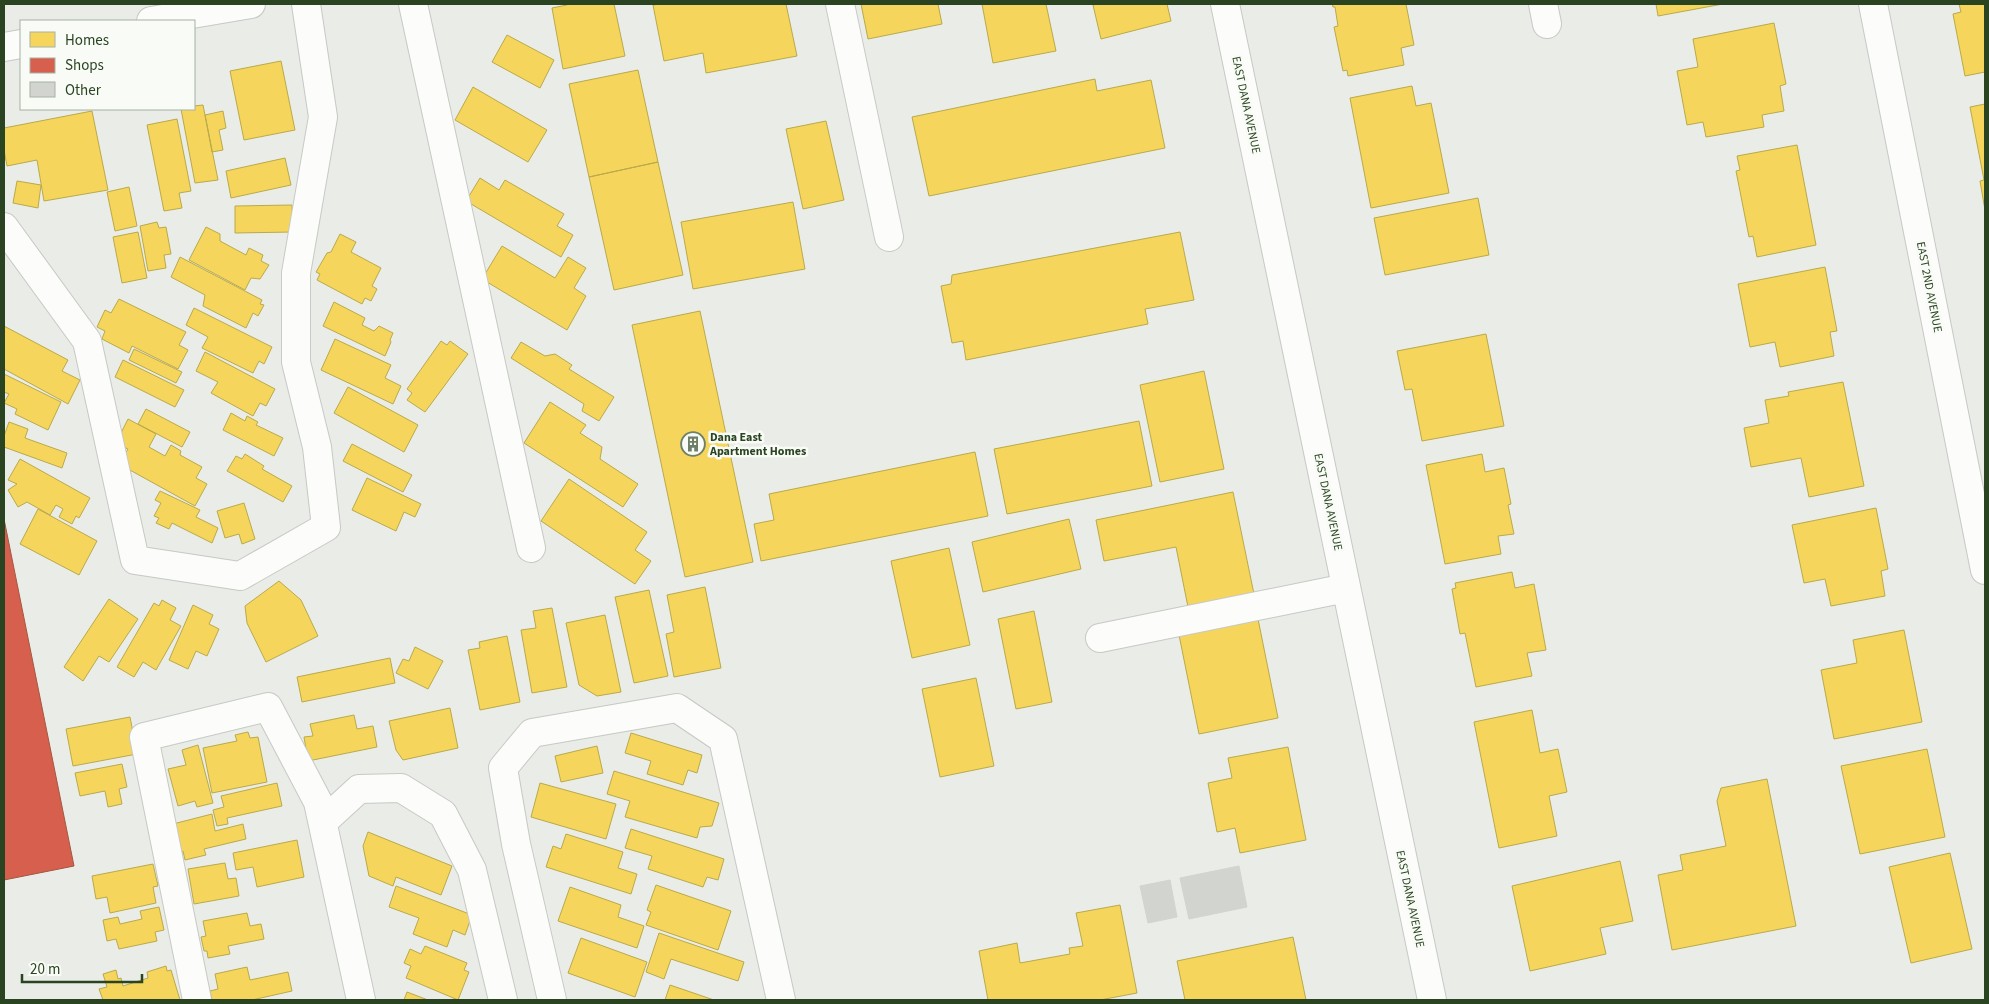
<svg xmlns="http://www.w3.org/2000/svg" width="1989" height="1004" viewBox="0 0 1989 1004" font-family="'Source Sans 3',sans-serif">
<rect width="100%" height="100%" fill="#e9ece7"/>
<path fill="#f6d55c" stroke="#b9aa4a" d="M567 4H614L625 56 563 69 552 8 567 5Z
M660 4H786L797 56 706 73 703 53 664 61 653 5Z
M861 4H938L942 24 868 39Z
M982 4H1046L1056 51 993 63Z
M1097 4H1167L1171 21 1101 39 1093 5Z
M1332 4H1406L1414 45 1401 48 1404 65 1348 76 1347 70 1343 71 1334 27 1338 26 1335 7H1333Z
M1656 4H1723L1658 16Z
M1959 4H1985V72L1965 76 1953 14 1961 12Z
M1774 23 1786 84 1780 86 1784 111 1762 115 1764 127 1706 137 1703 122 1687 125 1677 71 1698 67 1693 39Z
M507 35 554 60 540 88 492 62Z
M281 61 295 130 244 140 230 71Z
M638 70 658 162 589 177 569 84Z
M1095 79 1097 91 1151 80 1165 148 929 196 912 117Z
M1412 86 1416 106 1431 103 1449 193 1371 208 1350 98Z
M473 87 547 130 528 162 455 120Z
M1985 104V210L1980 181 1984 180 1970 107Z
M203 105 218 180 195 183 181 109H194V106Z
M92 111 108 190 44 201 37 160 7 166 4 150V128Z
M223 111 226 128 219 130 223 150 212 152 205 115Z
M177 119 191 191 179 193 182 208 164 211 147 125Z
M826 121 844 200 803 209 786 129Z
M1797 145 1816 245 1757 257 1753 236 1749 237 1736 171 1740 170 1737 156Z
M285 158 291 185 231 198 226 171Z
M658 162 683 275 614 290 589 177Z
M480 178 499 190 505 180 564 214 557 226 573 235 561 257 466 201Z
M17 181 41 185 38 208 13 203Z
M129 187 137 226 115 231 107 192Z
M1478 198 1489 255 1385 275 1374 218Z
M793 202 805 269 693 289 681 222Z
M292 205 293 232 235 233V206Z
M157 222 159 228 166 227 171 254 164 255 166 268 148 271 140 226Z
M206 227 220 234V241L246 255 249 248 263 255 261 261 269 265 260 279 251 278 245 290 189 260Z
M138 232 147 278 122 283 113 237Z
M1180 232 1194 300 1145 309 1148 324 966 360 963 341 952 343 941 286 951 284 952 275Z
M340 234 356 242 351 252 381 268 372 286 377 289 371 301 365 298 362 304 317 280 320 274 316 272 327 253 331 252Z
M502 246 555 278 568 257 586 268 574 288 586 296 567 330 482 279Z
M180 257 262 300 260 304 264 305 258 316 253 313 246 328 203 306 205 295 171 277Z
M1825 267 1837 331 1830 332 1834 356 1780 367 1775 342 1750 347 1738 284Z
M119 299 186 332 179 345 188 350 178 369 132 346 129 353 102 339 105 331 97 327 105 310 111 313Z
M334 302 365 318 362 325 374 331 379 326 393 333 390 340 391 342 385 356 323 326Z
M194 308 272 347 264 364 259 361 253 373 202 348 208 337 186 325Z
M700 311 753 562 685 577 632 325Z
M4 326 68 360 62 371 80 380 68 404 4 369Z
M1486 334 1504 426 1422 441 1412 389 1405 390 1397 351Z
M335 339 391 365 385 378 401 386 393 404 321 370Z
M441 341 447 345 450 341 468 354 425 412 407 400 412 393 407 389Z
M521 342 545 356 555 354 572 365 569 369 614 397 599 421 582 411 584 404 511 358Z
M134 349 182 372 176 383 129 360Z
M205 352 275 389 266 406 260 403 253 416 211 393 218 382 196 371Z
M123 360 184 390 175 407 115 377Z
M1204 371 1224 469 1160 482 1140 385Z
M4 374 61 402 48 430 15 414 17 409 4 403 9 394 4 392Z
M1843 382 1864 486 1809 497 1801 458 1751 467 1744 428 1769 423 1765 400 1789 396 1788 392Z
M348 387 418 425 404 452 334 413Z
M550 402 586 425 580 433 602 447 600 459 638 484 623 507 524 443Z
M146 409 190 432 182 447 138 424Z
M231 413 245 421 247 416 258 422 256 425 283 438 274 456 223 430Z
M128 419 156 434 149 447 165 456 171 445 181 451 180 455 202 467 196 478 207 484 195 506 119 464 128 449 116 443Z
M1139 421 1152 486 1007 514 994 449Z
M9 422 28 429 25 438 67 453 62 468 4 447V436Z
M352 444 412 475 403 492 343 461Z
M975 452 988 516 761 561 754 524 774 520 769 494Z
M245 454 264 466 262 469 292 486 283 502 227 471 236 456 242 459Z
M1482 454 1485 472 1504 468 1511 504 1508 505 1514 534 1498 536 1501 554 1445 564 1426 465Z
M20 459 90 498 79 518 76 516 72 524 59 517 63 509 56 505 50 515 27 502 18 507 8 490 17 484 8 480Z
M367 478 421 504 415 517 404 512 396 531 352 510Z
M569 479 647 532 635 550 651 561 635 584 541 521Z
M160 491 200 510 196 517 218 528 212 543 172 523 169 529 156 523 159 518 154 516 161 503 155 500Z
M1233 492 1255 599 1189 612 1176 547 1104 561 1096 520Z
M244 503 255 539 242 544 239 534 225 538 217 511Z
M1876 508 1888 569 1881 571 1885 596 1831 606 1825 579 1804 583 1792 525Z
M38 509 97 541 79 575 20 544Z
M1069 519 1081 569 983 592 972 542Z
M949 548 970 645 912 658 891 561Z
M1512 572 1515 588 1534 584 1546 650 1527 653 1532 676 1476 687 1465 633 1460 634 1452 589 1456 588 1455 583Z
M279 581 301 600 318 636 266 662 247 623 245 606Z
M705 587 721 668 674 677 666 634 674 632 667 595Z
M649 590 668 676 634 683 615 597Z
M109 599 138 619 109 662 99 656 83 681 64 667Z
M162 600 176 608 170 620 181 626 156 670 143 662 134 677 117 667 154 603 159 606Z
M193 605 213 615 209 624 219 629 207 656 196 651 188 669 169 660Z
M552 608 567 687 532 693 521 630 536 628 533 611Z
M1034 611 1052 702 1016 709 998 619Z
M1257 614 1278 718 1199 734 1178 630Z
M605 615 621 692 597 696 579 685 566 623Z
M1904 630 1922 722 1834 739 1821 670 1857 663 1853 640Z
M507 636 520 702 480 710 468 650 480 648 479 642Z
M415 647 443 661 428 689 396 673 403 659 409 661Z
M390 658 395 683 302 702 297 677Z
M976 678 994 766 940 777 922 689Z
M450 708 458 748 403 760 396 750 389 721Z
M1532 710 1540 753 1558 749 1567 792 1549 796 1557 836 1499 848 1474 722Z
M354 715 357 729 373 726 377 747 308 761 304 737 313 736 310 724Z
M130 717 137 754 73 766 66 729Z
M248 732 250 738 258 737 267 782 212 793 203 748 237 741 235 735Z
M631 733 702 755 697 773 688 770 683 785 647 774 651 761 625 753Z
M198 745 213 803 197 807 195 801 178 806 168 769 186 765 182 750Z
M597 746 603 773 561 782 555 756Z
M1288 747 1306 840 1240 853 1235 828 1217 832 1208 783 1232 778 1228 758Z
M1927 749 1945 837 1860 854 1841 766Z
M122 764 127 787 119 789 122 804 108 807 105 791 80 796 75 773Z
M614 771 719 803 712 826 700 827 697 838 625 817 630 801 607 794Z
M1767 779 1796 926 1672 950 1658 875 1683 870 1680 855 1726 846 1717 801 1721 788Z
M277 783 282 806 227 818 228 824 217 826 213 810 224 807 221 796Z
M540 783 616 804 606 839 531 817Z
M212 814 215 831 243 824 246 839 204 849 206 855 185 860 183 851 180 855 173 824Z
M631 829 724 859 718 880 707 877 703 887 648 869 652 856 625 848Z
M368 832 452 866 441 895 396 877 393 886 369 876 363 846Z
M566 834 623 852 618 868 637 874 631 894 546 867 553 846 561 849Z
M297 840 304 877 257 887 253 867 236 870 233 853Z
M1950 853 1972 949 1911 963 1889 867Z
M1620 861 1633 921 1600 928 1606 954 1530 971 1512 886Z
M225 863 228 879 236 878 239 896 194 904 188 869Z
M153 864 158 886 153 887 156 903 110 913 107 897 96 899 92 876Z
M656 885 731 911 718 950 646 925 651 912 647 910Z
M396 886 472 915 465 935 453 930 447 947 413 934 419 918 389 907Z
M570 887 621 905 618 917 644 926 637 948 558 921Z
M1120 905 1137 993 1100 1000H988L979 951 1017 943 1020 963 1070 954 1069 948 1083 946 1076 913Z
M159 907 164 930 155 932 157 941 119 949 116 939 107 941 103 920 118 917 120 924 142 919 140 911Z
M247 913 250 926 261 924 264 939 228 946 230 954 208 958 207 951H204L201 937 206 936 203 921Z
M659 933 744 962 738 981 671 959 664 979 646 972Z
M1293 937 1306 1000H1185L1177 961Z
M581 938 647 962 635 997 568 973Z
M425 946 467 963 464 970 469 972 458 1000 406 978 411 966 404 963 410 949 421 954Z
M166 966 167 971 171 970 180 1000H103L99 989 107 987 103 974 116 970 118 979 121 978 123 986 148 978 147 972Z
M247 967 250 980 288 972 292 991 252 1000H212L210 991 218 989 215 974Z
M670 985 714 1000H665Z
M407 992 428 1000H404Z"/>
<path fill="#d6604d" stroke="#a25840" d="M4 519 74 866 4 880Z"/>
<path fill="#d2d5cf" stroke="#d2d5cf" d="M1239 866 1247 907 1189 919 1180 878Z
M1170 880 1177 917 1148 923 1140 886Z"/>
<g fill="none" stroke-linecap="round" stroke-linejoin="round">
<g stroke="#c6c9c4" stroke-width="30">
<path id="minor" d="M413 4 531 548
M840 4 889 237
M1225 4 1432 1000
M1543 4 1547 24
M1873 4 1985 570
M151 21 251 4
M4 47 21 44
M4 227 87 341 135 560 240 576 326 527 317 447 296 362V273L323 117 306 4
M1100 638 1346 588
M323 822 359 789 401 788 443 814 472 870 503 1000
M197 1000 144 737 268 707 318 802 361 1000
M552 1000 516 844 503 768 532 733 677 708 723 739 781 1000"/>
</g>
<use href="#minor" stroke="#fcfcfb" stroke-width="28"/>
</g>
<defs>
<g id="building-ring" transform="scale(1.25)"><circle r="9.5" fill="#f8fbf6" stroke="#6d7f66" stroke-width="1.5"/><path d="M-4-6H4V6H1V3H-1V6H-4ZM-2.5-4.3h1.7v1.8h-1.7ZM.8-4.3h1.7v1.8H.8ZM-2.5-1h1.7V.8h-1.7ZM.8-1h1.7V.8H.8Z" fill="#6d7f66"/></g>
</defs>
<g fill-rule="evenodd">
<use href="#building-ring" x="693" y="444"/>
</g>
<g text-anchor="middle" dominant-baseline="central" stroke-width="5" stroke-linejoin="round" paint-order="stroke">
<g font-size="12" fill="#2a4421" stroke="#f8fbf6">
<text transform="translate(1246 105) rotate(78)">EAST DANA AVENUE</text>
<text transform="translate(1929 287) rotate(79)">EAST 2ND AVENUE</text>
<text transform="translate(1328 502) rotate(78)">EAST DANA AVENUE</text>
<text transform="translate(1410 899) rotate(78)">EAST DANA AVENUE</text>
</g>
<g font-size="12" font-weight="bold" fill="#2a4421" stroke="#f8fbf6" text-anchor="start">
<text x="710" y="437">Dana East<tspan x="710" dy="14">Apartment Homes</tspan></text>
</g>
</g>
<rect width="1989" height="1004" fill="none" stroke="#2a4421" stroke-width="10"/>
<rect x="20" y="20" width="175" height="90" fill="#f8fbf6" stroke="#a6b2a1"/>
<rect x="30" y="32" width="25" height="15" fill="#f6d55c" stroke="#a6b2a1"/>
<text x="65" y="45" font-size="15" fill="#2a4421">Homes</text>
<rect x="30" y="58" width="25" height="15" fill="#d6604d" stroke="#a6b2a1"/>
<text x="65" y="70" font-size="15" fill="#2a4421">Shops</text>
<rect x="30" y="82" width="25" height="15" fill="#d2d5cf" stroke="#a6b2a1"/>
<text x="65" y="95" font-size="15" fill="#2a4421">Other</text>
<path d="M22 974v8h120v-8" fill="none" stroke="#2a4421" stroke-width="2.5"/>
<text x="30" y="974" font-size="15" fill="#2a4421" stroke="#f8fbf6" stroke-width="4" paint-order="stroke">20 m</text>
</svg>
